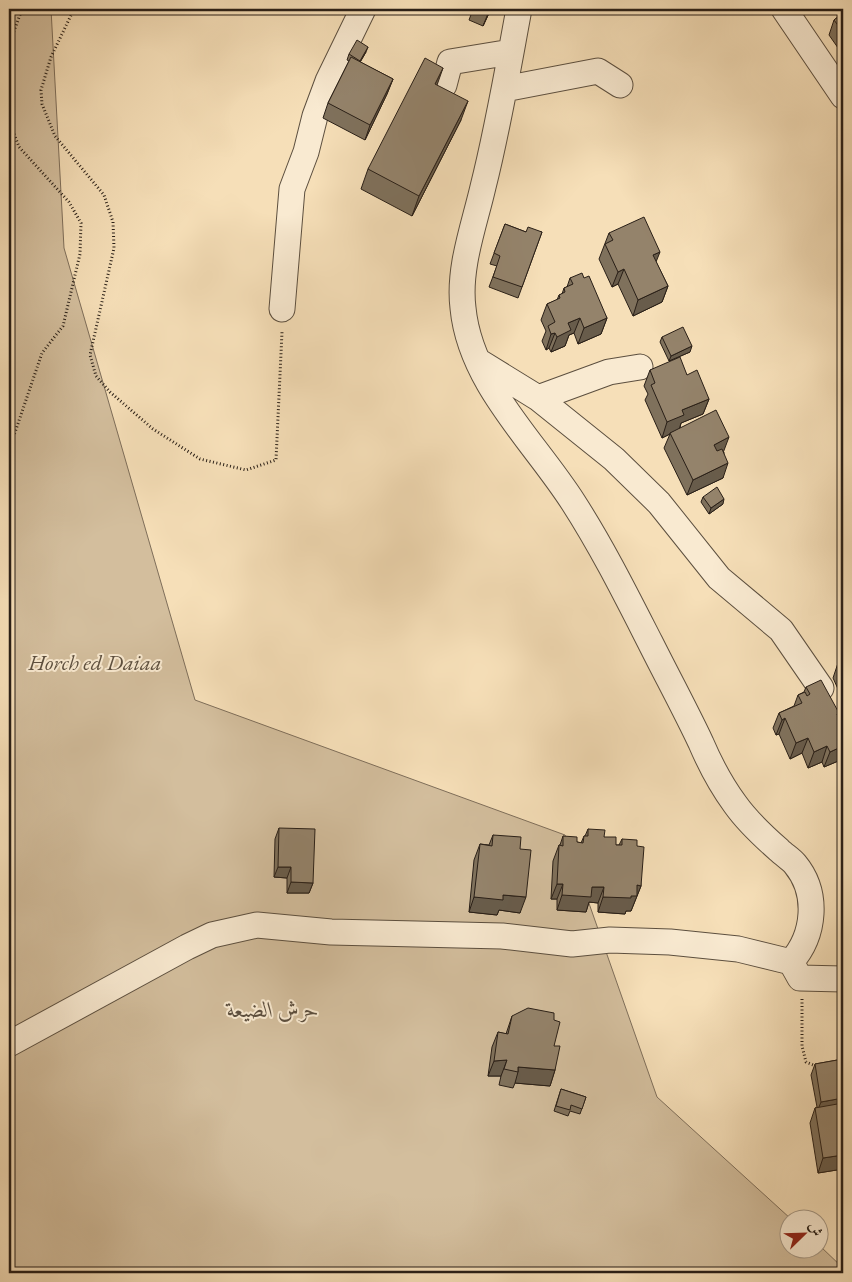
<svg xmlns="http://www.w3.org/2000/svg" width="852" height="1282" viewBox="0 0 852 1282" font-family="'EB Garamond',Amiri,serif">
<rect width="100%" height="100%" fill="#f6dfb8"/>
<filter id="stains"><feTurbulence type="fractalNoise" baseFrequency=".004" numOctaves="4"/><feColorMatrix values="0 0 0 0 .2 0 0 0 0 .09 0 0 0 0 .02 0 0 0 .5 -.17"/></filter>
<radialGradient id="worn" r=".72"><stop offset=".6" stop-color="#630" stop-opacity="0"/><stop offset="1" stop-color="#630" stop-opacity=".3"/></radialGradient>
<path fill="#d3be9d" stroke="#7e6e5a" d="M9 9H51L64 248 195 700 565 835 657 1097 791 1219 790 1250H820V1246L843 1268V1273H9Z"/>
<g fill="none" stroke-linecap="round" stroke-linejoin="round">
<g stroke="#5c4f3f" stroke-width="27">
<path id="minor" d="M519 9C508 68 498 128 483 187 474 226 458 268 463 308 470 383 534 441 573 502 602 547 626 595 650 642 667 676 685 709 701 743 710 764 721 785 735 804 747 821 763 836 779 850 784 855 791 859 795 864 819 893 815 935 791 962
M784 9 843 96
M444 85 450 62 511 52
M504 89 598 71 620 85
M282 309 292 189 306 152 315 116 328 81 363 9
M478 361 538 398 614 459 659 503 719 578 781 630 821 688
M538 398 609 372 640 367
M9 1044 187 947 212 935 257 925 331 932 502 936 572 944 610 940 670 942 738 949 791 962 800 978 843 979"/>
</g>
<path stroke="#291f17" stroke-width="3" stroke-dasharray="1 2.5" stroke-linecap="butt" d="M74 9 51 57 41 90 42 104 55 136 104 195 113 222 114 248 90 355 96 376 110 392 153 429 200 459 246 470 276 460 282 332
M9 45 22 9
M9 121 19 147 69 202 81 223 80 254 63 326 42 353 9 450
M802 999V1046L806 1062 818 1067"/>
<use href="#minor" stroke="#f9ead1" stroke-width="25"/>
</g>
<path fill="#7f715c" stroke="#291f17" d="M465 9H491L483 26 469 20 472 12Z
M843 13V55L829 35 834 20Z
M366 52 360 62 393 79 387 94 365 140 323 118 328 103 349 61 347 60 349 54Z
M437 85 461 120 412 216 361 189 368 169Z
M505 224 526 232H542L518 298 489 287 497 266 490 264Z
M609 233 656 262 668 286 662 302 633 316 618 284 612 287 599 259Z
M570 278H584L607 318 601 334 578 344 574 333 569 335 565 346 551 352 549 348 546 350 542 341 546 331 541 320 547 304 557 300 559 295 562 294 564 288 567 287Z
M662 337 690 352 669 361 660 342Z
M650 370 687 375 709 399 703 414 681 423 680 428 724 452 723 478 687 495 664 448 670 434 662 438 645 400 648 394 644 386Z
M703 497 723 504 709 514 701 502Z
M843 655V700L833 678 838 663 841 662Z
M806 687 838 716 843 729V759L824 767 822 762 808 768 802 753 790 759 779 734 776 735 773 728 779 713 794 706 798 695 804 692Z
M279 828 313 883 309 893H287V878L274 877 275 839Z
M588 829 604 837 616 845H619L622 839 637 846 641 886 631 911H626L625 914 598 912V903L589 902 586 912 557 910V899H551L553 861 559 845H560L563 836 577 842 581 843 584 836H585Z
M493 835 520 849V913L499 910 497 915 469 912 474 860 480 844 489 845Z
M512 1016 554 1046 555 1070 550 1086 515 1083 513 1088 499 1085 501 1076H488L492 1047 498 1032 506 1034Z
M843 1059V1169L818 1173 810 1123 815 1108 817 1107 811 1075 815 1064Z
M561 1089 586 1097 580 1114 570 1111 568 1116 554 1111Z"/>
<path fill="#685c4b" stroke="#291f17" d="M490 9H491L483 26 489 11Z
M368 47 366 52 358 66 360 61Z
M443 68 436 88 435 84Z
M393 79 387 94 365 140 370 125Z
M468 101 461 120 412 216 419 196Z
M660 252 654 267 653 255Z
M624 269 618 284 612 287 618 272Z
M668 286 662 302 633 316 638 300Z
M580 318 574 333 569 335 565 346 551 352 557 337 568 323Z
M607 318 601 334 578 344 584 328Z
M555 333 549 348 546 350 551 334Z
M692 346 690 352 669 361 671 356Z
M709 399 703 414 681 423 679 430 670 433V434L662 438 667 422 682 410Z
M729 437 723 453 708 460 714 445Z
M728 463 723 478 687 495 693 480Z
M724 499 723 504 709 514 711 508Z
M785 718 779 734 776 735 782 720Z
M808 738 802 753 790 759 796 743Z
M827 746 822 762 808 768 814 752Z
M843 746V759L824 767 830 752Z
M278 867H291L287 878 274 877Z
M291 882 313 883 309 893H287Z
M557 884H563L557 899H551Z
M637 885 641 886 631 911H626L625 914 598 912 603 897 631 896Z
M592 887H604L598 903 589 902 586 912 557 910 562 895Z
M503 895 526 897 520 913 499 910 497 915 469 912 474 897Z
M507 1060 501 1076H488L494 1061Z
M518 1067 555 1070 550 1086 515 1083 518 1072Z
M843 1098V1108L817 1112 821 1102Z
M843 1155V1169L818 1173 823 1158Z"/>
<path fill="#94836b" stroke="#291f17" d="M843 13V32L834 20Z
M357 40 368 47 360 61 349 54Z
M351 57 393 79 370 125 328 103Z
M425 58 443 68 435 84 468 101 419 196 368 169Z
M644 217 660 252 653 255 668 286 638 300 624 269 618 272 605 244 613 240 609 233Z
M505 224 526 232 528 227 542 232 522 287 493 277 500 256 494 253Z
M582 273 584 278 589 276 607 318 584 328 580 318 568 323 571 330 557 337 555 333 551 334 548 326 555 322 547 304 560 298 559 295 565 292 564 288 573 284 570 278Z
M683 327 692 346 671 356 662 337Z
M680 357 687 375 697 370 709 399 682 410 684 415 667 422 651 385 655 383 650 370Z
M716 410 729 437 714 445 717 451 722 449 728 463 693 480 670 433Z
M717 487 724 499 711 508 703 497Z
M843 660V673L838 663Z
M821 680 839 713 837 714 843 729V746L830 752 827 746 814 752 808 738 796 743 785 718 782 720 779 713 802 703 798 695 805 692 807 696 810 694 806 687Z
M279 828 315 829 313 883 291 882V867H278Z
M588 829 605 830 604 837H616V845H622V839L637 840V846L644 847 641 886 637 885V896H631V898L603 897 604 887H592L591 897 562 895 563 884H557L559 845 563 846V836L577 837V842L583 843 584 836H588Z
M493 835 521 837 520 849 531 850 526 897 503 895V900L474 897 480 844 492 846Z
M528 1008 554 1013V1020L560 1022 554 1046H560L555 1070 518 1067V1072L504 1069 507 1060 494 1061 498 1032 508 1034 512 1016Z
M843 1059V1098L821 1102 815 1064Z
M561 1089 586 1097 582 1109 571 1105 570 1110 556 1106Z
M843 1103V1155L823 1158 815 1108Z"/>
<g text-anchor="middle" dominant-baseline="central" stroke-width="4" stroke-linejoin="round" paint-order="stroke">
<g font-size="22" font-style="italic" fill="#5c4f3f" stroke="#f9ead1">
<text x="95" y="662">Horch ed Daiaa</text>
<text x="273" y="1009">حرش الضيعة</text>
</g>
</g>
<rect width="852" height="1282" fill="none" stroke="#f6dfb8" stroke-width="30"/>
<rect x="10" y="10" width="832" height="1262" fill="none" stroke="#291f17" stroke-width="2.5"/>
<rect x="15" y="15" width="822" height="1252" fill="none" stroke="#291f17"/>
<g transform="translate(804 1234) rotate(67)"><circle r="24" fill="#f9ead1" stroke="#a69987"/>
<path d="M0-4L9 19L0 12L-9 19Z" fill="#8f2418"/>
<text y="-8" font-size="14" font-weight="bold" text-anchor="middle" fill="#291f17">ش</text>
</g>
<rect width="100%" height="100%" filter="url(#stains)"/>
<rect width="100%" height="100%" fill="url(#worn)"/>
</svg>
